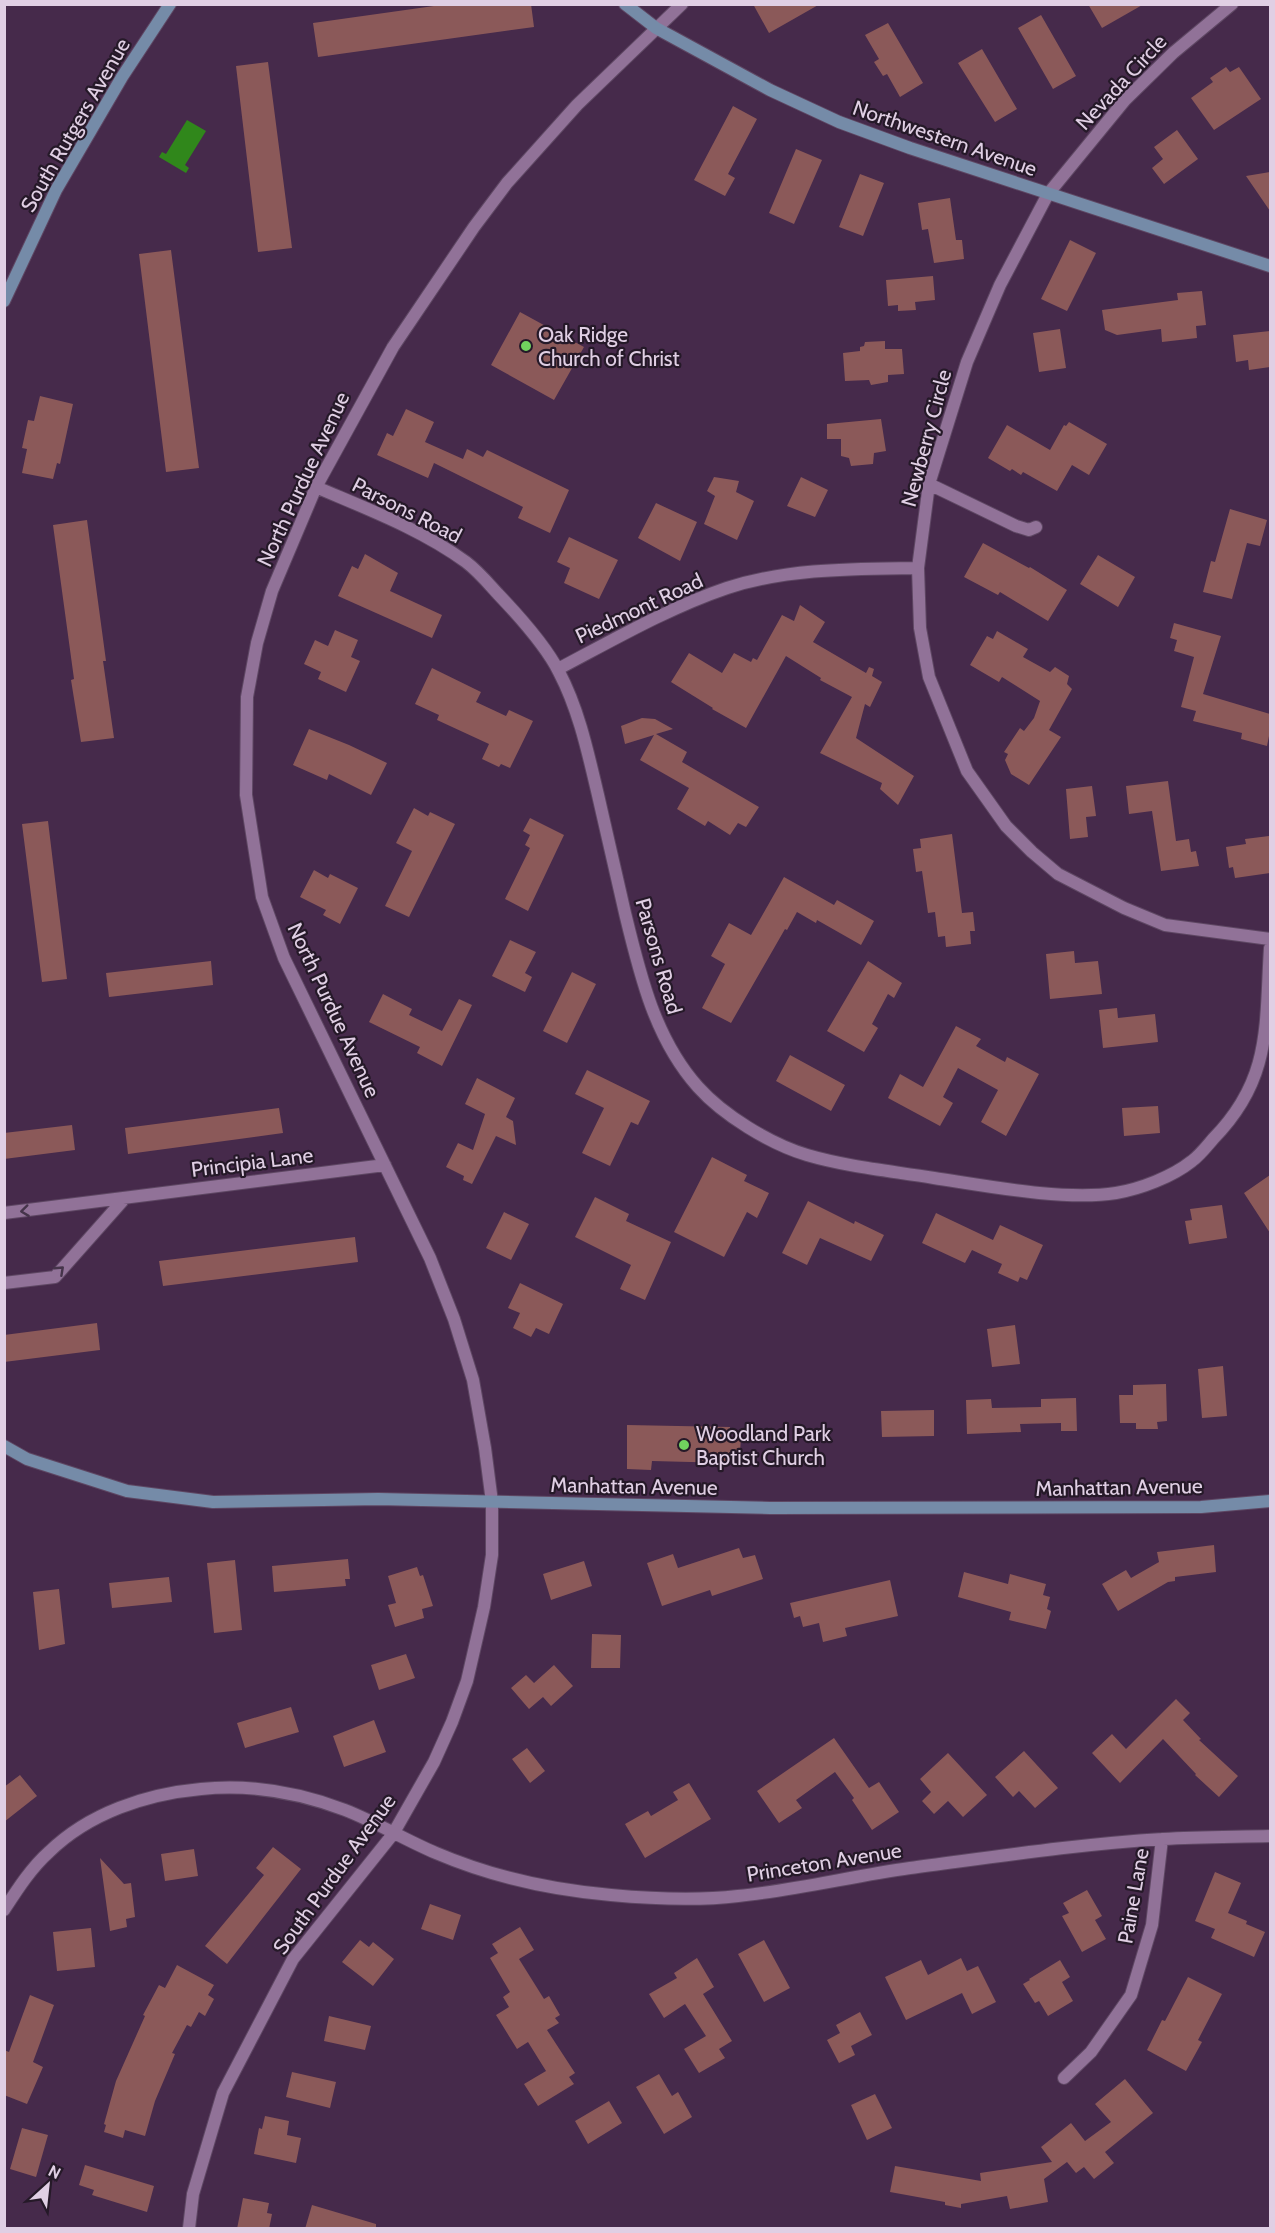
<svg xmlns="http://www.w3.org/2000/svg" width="1275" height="2233" viewBox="0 0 1275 2233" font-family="Cabin,sans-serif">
<rect width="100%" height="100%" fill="#462a4b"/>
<path fill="#30871b" d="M187 120 206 131 185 165 189 168 186 173 159 157 162 152 166 154Z"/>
<path fill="#8b5959" d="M448 4H531L534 27 318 57 313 23Z
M753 4H820L769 33Z
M1088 4H1144L1102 28Z
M1041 15 1076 76 1053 89 1018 28Z
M888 23 923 83 900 97 887 74 883 76 874 62 879 59 865 35Z
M982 49 1017 109 995 122 958 63Z
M268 62 292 248 258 252 236 66Z
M1226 67 1230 72 1239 67 1261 99 1214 130 1191 98 1213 82 1210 78Z
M733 106 757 119 728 174 735 178 725 196 694 180Z
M1177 130 1198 159 1164 184 1152 168 1163 159 1154 147Z
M796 149 822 160 794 224 769 213Z
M1270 172V211L1246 176Z
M860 174 884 183 863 236 839 227Z
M950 198 956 240H962L964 259 934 263 928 229 922 230 918 203Z
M1070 240 1096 253 1067 311 1041 299Z
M171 250 199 468 166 472 139 254Z
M933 276 935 300 915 302 916 310 898 311V305L888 306 886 280Z
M1202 291 1206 325 1196 326 1197 338 1162 342 1161 329 1117 335 1105 330 1102 310 1178 300 1177 293Z
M520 312 584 347 554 400 491 365Z
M1060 329 1066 368 1039 372 1033 333Z
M1270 331V367L1249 370 1248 360 1236 362 1233 335Z
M885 341V349H902L904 374 888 375V382L871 385 869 380 845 381 843 353 860 351V347L864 346 865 342Z
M40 396 73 404 60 464 57 463 53 479 22 473 27 449 22 448 28 420 34 421Z
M406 409 434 422 425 442 463 459 467 449 483 457 487 450 569 490 550 533 518 518 523 507 434 463 428 478 377 455 387 433 393 436Z
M881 419 886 451 874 453 873 464 851 466 849 458 841 456V439H827V424Z
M1069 422 1107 444 1089 475 1072 465 1057 491 1023 472 1021 475 1012 469 1010 471 988 458 1007 425 1050 450 1064 425 1066 426Z
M714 477 739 481 736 492 754 501 737 540 704 524 715 496 707 491Z
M801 477 828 490 815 517 787 506Z
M656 503 697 522 680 561 638 538Z
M1230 509 1267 520 1260 546 1247 543 1232 599 1203 592 1211 561 1215 562Z
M87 520 106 661H103L114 738 81 742 71 680 74 679 53 525Z
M569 537 618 560 599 599 564 583 570 568 557 562Z
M983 543 1029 568 1030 567 1067 590 1048 621 1000 592 998 595 964 577Z
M365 554 398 573 390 591 442 615 432 638 338 596 352 566 358 569Z
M1098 555 1135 577 1118 607 1080 584Z
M800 605 825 622 813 642 866 673 869 667 874 669 872 676 882 682 870 707 865 704 856 738 914 776 898 805 880 789 882 783 820 753 852 697 820 680 821 678 786 656 746 728 712 709 713 708 671 682 689 653 722 673 734 653 751 662 753 658 757 660 782 615 794 621Z
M1174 623 1221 636 1203 694 1270 714V731L1267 746 1241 739 1242 733 1193 721 1196 711 1181 707 1194 657 1174 651 1177 640 1170 638Z
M335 630 358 640 351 657 360 661 346 692 318 679 321 672 304 664 315 640 328 646Z
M997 631 1028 649 1023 657 1050 672 1055 667 1069 676 1067 684 1072 689 1049 730 1061 737 1029 785 1011 774 1005 760 1008 754 1004 752 1020 728 1024 731 1034 718 1040 701 1002 677 999 682 970 665 987 636 993 639Z
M432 668 481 692 476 702 506 716 509 710 533 721 510 768 501 764 499 767 482 759 489 744 437 720 439 715 415 704Z
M642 718 655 719 673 729 656 734 687 752 682 762 759 807 746 827 738 823 730 835 708 821 705 826 677 809 689 788 640 760 654 735 625 744 621 726Z
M309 729 349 745 387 763 371 795 329 774 327 780 293 765Z
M1168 781 1176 841 1189 839 1191 852 1196 851 1199 866 1161 871 1152 811 1129 814 1126 786Z
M1092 786 1096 816 1086 817 1088 837 1070 839 1066 789Z
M414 808 428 816 430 812 455 824 409 917 385 906 412 851 396 843Z
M530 818 564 835 528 911 505 899 530 848 525 845 530 835 523 831Z
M48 821 67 979 42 982 22 824Z
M952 834 962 913 973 912 975 931H970L971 944 946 947 945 936 938 937 935 912 928 913 922 871 916 872 913 849 921 848 920 839Z
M1269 836 1270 873 1235 878 1233 867 1229 868 1226 847 1246 844 1245 839Z
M314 870 328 878 330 874 358 888 340 924 323 915 326 910 300 897Z
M784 877 834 905 837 900 874 921 861 945 817 920 816 923 797 912 787 930 785 929 731 1023 702 1008 725 964 711 956 729 923 751 935Z
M510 940 536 952 525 973 532 977 525 992 492 976Z
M1074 951 1075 963 1098 961 1102 994 1050 999 1046 954Z
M211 961 213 985 109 997 106 973Z
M868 961 902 983 894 998 888 994 872 1024 878 1028 864 1052 827 1031Z
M572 972 596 984 567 1043 543 1031Z
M383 994 412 1009 409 1015 442 1031 459 999 472 1005 442 1066 417 1053 420 1047 369 1022Z
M1117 1008 1118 1018 1155 1014 1158 1042 1103 1048 1099 1010Z
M956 1026 981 1039 976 1046 1005 1062 1007 1057 1039 1074 1006 1136 981 1122 998 1090 958 1068 943 1097 953 1103 940 1126 888 1098 900 1074 923 1087Z
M790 1055 845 1085 831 1111 776 1081Z
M587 1070 650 1101 638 1125 631 1122 610 1166 582 1153 604 1108 575 1094Z
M477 1078 515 1098 506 1117 513 1121 516 1145 496 1136 472 1184 463 1180 464 1176 446 1167 458 1143 473 1150 485 1114 465 1104Z
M1158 1106 1160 1133 1124 1136 1122 1108Z
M279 1108 283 1133 128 1154 125 1128Z
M72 1125 75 1150 4 1159V1133Z
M712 1157 747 1175 744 1181 769 1193 757 1218 747 1212 724 1257 674 1232Z
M1270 1175V1233L1244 1193Z
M595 1197 629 1214 626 1221 671 1242 645 1300 620 1289 631 1265 575 1237Z
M808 1201 854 1224 855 1221 884 1235 871 1261 820 1238 807 1265 782 1253Z
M1222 1205 1227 1238 1189 1244 1185 1221 1192 1220 1190 1209Z
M504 1212 529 1224 511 1260 486 1248Z
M936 1213 993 1240 1000 1225 1043 1245 1027 1280 1020 1277 1018 1282 998 1273 1002 1264 972 1250 965 1263 922 1243Z
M355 1237 358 1262 163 1286 159 1261Z
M520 1283 563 1304 549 1334 536 1328 531 1337 513 1328 520 1313 508 1308Z
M97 1323 100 1350 4 1362V1335Z
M1015 1325 1020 1364 992 1367 987 1329Z
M1223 1366 1227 1416 1202 1418 1198 1369Z
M1166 1384 1167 1421 1157 1422 1158 1429H1136V1423H1120L1119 1395H1133V1385Z
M1076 1398 1077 1431H1061V1423L1020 1424 1021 1432 967 1434 966 1400 991 1399 992 1408 1041 1407V1399Z
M934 1410V1436L882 1437 881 1411Z
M627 1425 730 1427V1437H741L740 1453H729V1463L652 1461 651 1470 627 1469Z
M1214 1545 1216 1572 1175 1577V1581L1168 1582 1118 1611 1102 1584 1126 1570 1131 1578 1159 1562 1157 1552Z
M739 1548 743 1558 755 1555 763 1579 712 1596 710 1590 662 1606 647 1563 673 1554 678 1568Z
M348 1559 350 1579H345L346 1586 274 1592 272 1566Z
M235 1560 242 1630 214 1633 207 1563Z
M584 1561 592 1586 551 1600 543 1574Z
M417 1567 420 1576 423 1575 433 1606 422 1609 424 1618 395 1627 388 1605 396 1603 388 1576Z
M964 1572 1008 1584 1010 1574 1046 1584 1043 1595 1050 1597 1047 1609 1051 1611 1046 1629 1009 1620 1011 1612 958 1597Z
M169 1577 172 1602 112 1608 109 1583Z
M890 1580 898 1616 845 1628 847 1636 823 1642 819 1623 803 1627 800 1616 794 1618 790 1603Z
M59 1589 65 1644 39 1650 33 1592Z
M592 1634 621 1635 620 1668H591Z
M406 1654 415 1678 379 1690 371 1665Z
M554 1665 573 1686 551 1706 543 1697 529 1709 511 1688 526 1675 534 1683Z
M1176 1699 1190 1713 1183 1720 1201 1739 1199 1740 1238 1776 1219 1797 1195 1775 1196 1774 1163 1739 1120 1783 1092 1753 1112 1734 1126 1749Z
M291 1707 299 1732 245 1748 237 1723Z
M374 1720 386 1752 344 1767 333 1736Z
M834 1738 869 1788 879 1782 899 1812 872 1830 852 1800 854 1798 835 1772 796 1800 802 1808 779 1823 757 1791Z
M527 1748 545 1771 530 1783 512 1759Z
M1024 1751 1058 1788 1035 1808 1019 1791 1013 1797 995 1777Z
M948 1753 987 1795 963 1817 948 1801 934 1814 922 1801 931 1792 920 1779Z
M20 1775 37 1796 4 1822V1787Z
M689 1783 711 1819 645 1858 625 1824 648 1811 651 1816 678 1800 673 1792Z
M273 1847 301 1869 227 1964 205 1946 264 1875 256 1868Z
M194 1849 198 1876 165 1881 161 1854Z
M100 1858 124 1884 131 1883 135 1917 126 1919 127 1927 110 1931Z
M1215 1872 1241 1883 1228 1913 1247 1921 1246 1924 1265 1932 1254 1957 1211 1938 1215 1929 1195 1921Z
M1087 1890 1102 1916 1095 1920 1106 1939 1082 1952 1062 1916 1069 1913 1063 1903Z
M430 1904 461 1915 453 1940 421 1929Z
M520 1927 534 1950 519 1959 544 1999 549 1996 560 2015 555 2018 559 2023 547 2030 575 2073 569 2077 574 2084 538 2106 524 2084 546 2071 528 2042 517 2049 496 2015 509 2007 503 1997 510 1992 490 1958 498 1953 492 1944Z
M91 1928 95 1967 57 1971 53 1932Z
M360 1940 369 1947 373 1942 394 1959 373 1986 342 1962Z
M764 1940 790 1988 764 2002 738 1954Z
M697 1958 714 1987 703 1994 732 2041 719 2049 725 2058 699 2073 684 2049 706 2036 685 2004 664 2018 649 1994 677 1978 674 1973Z
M961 1958 967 1971 978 1966 996 2002 972 2014 962 1993 906 2020 885 1977 921 1960 928 1975Z
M1060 1960 1070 1977 1062 1982 1073 2001 1048 2016 1039 2001 1035 2003 1023 1984 1030 1980 1029 1979Z
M177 1965 214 1985 208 1995 214 1999 205 2016 199 2012 191 2027 187 2025 172 2053 175 2054 155 2101 145 2136 125 2130 123 2138 104 2132 106 2125 104 2124 116 2081 145 2016 143 2015 159 1985 165 1988Z
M1188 1977 1222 1994 1198 2040 1202 2042 1186 2071 1147 2050 1162 2020 1165 2021Z
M30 1995 54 2005 33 2062 43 2067 27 2104 4 2095V2050L9 2052Z
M860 2012 872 2035 851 2046 855 2055 839 2063 827 2040 840 2033 836 2025Z
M329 2016 371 2026 365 2050 324 2041Z
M292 2072 336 2082 330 2108 286 2097Z
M659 2074 672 2096 678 2092 692 2117 664 2134 636 2087Z
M1125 2079 1153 2113 1105 2152 1114 2163 1094 2179 1084 2167 1076 2173 1067 2162 1044 2179 1048 2202 1010 2209 1007 2196 961 2204V2208L945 2205V2202L890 2192 895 2166 981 2181 980 2173 1052 2162 1041 2147 1071 2123 1085 2141 1111 2122 1095 2104Z
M875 2094 892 2128 867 2140 851 2105Z
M609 2101 622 2123 588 2144 575 2121Z
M265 2116 289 2121 287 2135 301 2138 296 2163 254 2154 259 2128 262 2129Z
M22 2128 48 2135 36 2177 10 2169Z
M85 2165 154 2186 147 2212 92 2195 94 2190 79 2185Z
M243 2198 269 2203 267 2213 272 2214 269 2229H237Z
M312 2205 376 2224V2229H305Z"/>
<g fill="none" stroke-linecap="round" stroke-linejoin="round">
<g stroke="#5e4763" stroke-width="14">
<path id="street" d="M1232 4 1173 53 1125 100 1048 194 1000 285 967 362 929 484 918 568 920 628 929 677 967 771 1006 826 1032 852 1058 874 1124 908 1165 925 1270 939
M929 484 1016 526 1029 530 1036 527
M316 487C367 509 421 529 466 562 478 571 488 583 498 594 518 615 546 646 559 672 579 710 588 753 598 795 607 834 616 874 625 913 640 975 655 1039 698 1087 723 1115 770 1144 807 1155 848 1167 892 1171 934 1178 987 1186 1064 1201 1116 1193 1140 1189 1172 1177 1192 1161 1200 1155 1207 1146 1213 1139 1272 1079 1265 1026 1270 948
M558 669C613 640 668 608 727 588 789 568 854 569 918 568
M4 1213 385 1165
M4 1283 55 1277 125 1198
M4 1910C17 1890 31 1868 49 1852 89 1813 146 1794 201 1789 249 1784 300 1793 345 1810 376 1822 405 1840 436 1853 490 1876 553 1890 611 1895 654 1899 696 1901 738 1896 796 1890 853 1876 910 1868 994 1857 1079 1844 1163 1839 1199 1837 1235 1837 1270 1836
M1064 2078 1091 2052 1131 1995 1152 1925 1162 1839
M189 2228 193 2194 223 2093 293 1959 393 1834 434 1762 452 1722 467 1681 484 1607 492 1555V1502L485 1448 473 1380 454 1319 430 1258 284 958 262 897 246 795 247 697 257 643 272 591 316 487 393 347 474 227 507 183 577 105 682 4"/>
</g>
<g stroke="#5e4763" stroke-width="14">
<path id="secondary" d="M625 4 656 28 770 90 839 122 910 148 1270 266
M4 301 56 190 122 77 170 4
M4 1446 27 1459 127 1491 213 1502 378 1499 770 1508 1201 1507 1270 1501"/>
</g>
<use href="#street" stroke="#917298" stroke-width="12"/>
<use href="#secondary" stroke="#758ba8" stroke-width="12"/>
</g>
<defs><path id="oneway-chevron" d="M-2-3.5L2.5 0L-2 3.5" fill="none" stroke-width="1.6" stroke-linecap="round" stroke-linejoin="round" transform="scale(1.5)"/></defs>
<g stroke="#45344a">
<use href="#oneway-chevron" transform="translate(25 1211) rotate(173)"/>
<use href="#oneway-chevron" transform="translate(60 1270) rotate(-43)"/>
</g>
<g fill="#71d25e" stroke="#251928" stroke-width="2">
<circle cx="526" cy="346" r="6"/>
<circle cx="684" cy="1445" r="6"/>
</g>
<g text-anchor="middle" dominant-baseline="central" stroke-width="4.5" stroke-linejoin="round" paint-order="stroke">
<g font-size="21" fill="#e0cfe4" stroke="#251928">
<text transform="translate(1121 82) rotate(-47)">Nevada Circle</text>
<text transform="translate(75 125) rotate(-60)">South Rutgers Avenue</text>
<text transform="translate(945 138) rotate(19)">Northwestern Avenue</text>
<text transform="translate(926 438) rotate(-75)">Newberry Circle</text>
<text transform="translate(303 479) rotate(-65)">North Purdue Avenue</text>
<text transform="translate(407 510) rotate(27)">Parsons Road</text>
<text transform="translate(639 608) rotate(-25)">Piedmont Road</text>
<text transform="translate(659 956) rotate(74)">Parsons Road</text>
<text transform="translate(334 1010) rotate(65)">North Purdue Avenue</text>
<text transform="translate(252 1162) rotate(-7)">Principia Lane</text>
<text transform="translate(634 1486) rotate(1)">Manhattan Avenue</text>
<text transform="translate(1119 1487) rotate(-1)">Manhattan Avenue</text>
<text transform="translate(824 1862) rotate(-9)">Princeton Avenue</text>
<text transform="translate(334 1874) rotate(-54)">South Purdue Avenue</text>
<text transform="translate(1133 1896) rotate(-80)">Paine Lane</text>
</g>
<g font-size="21" fill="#e0cfe4" stroke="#251928" text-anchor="start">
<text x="538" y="334">Oak Ridge<tspan x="538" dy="24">Church of Christ</tspan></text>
<text x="696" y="1433">Woodland Park<tspan x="696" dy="24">Baptist Church</tspan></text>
</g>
</g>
<rect width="1275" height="2233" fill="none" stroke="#e0cfe4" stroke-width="12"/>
<g transform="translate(48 2185) rotate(27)" stroke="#251928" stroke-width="4.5" paint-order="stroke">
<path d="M0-4.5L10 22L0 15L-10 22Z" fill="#e0cfe4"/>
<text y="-9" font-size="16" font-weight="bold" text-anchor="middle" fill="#e0cfe4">N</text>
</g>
</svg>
